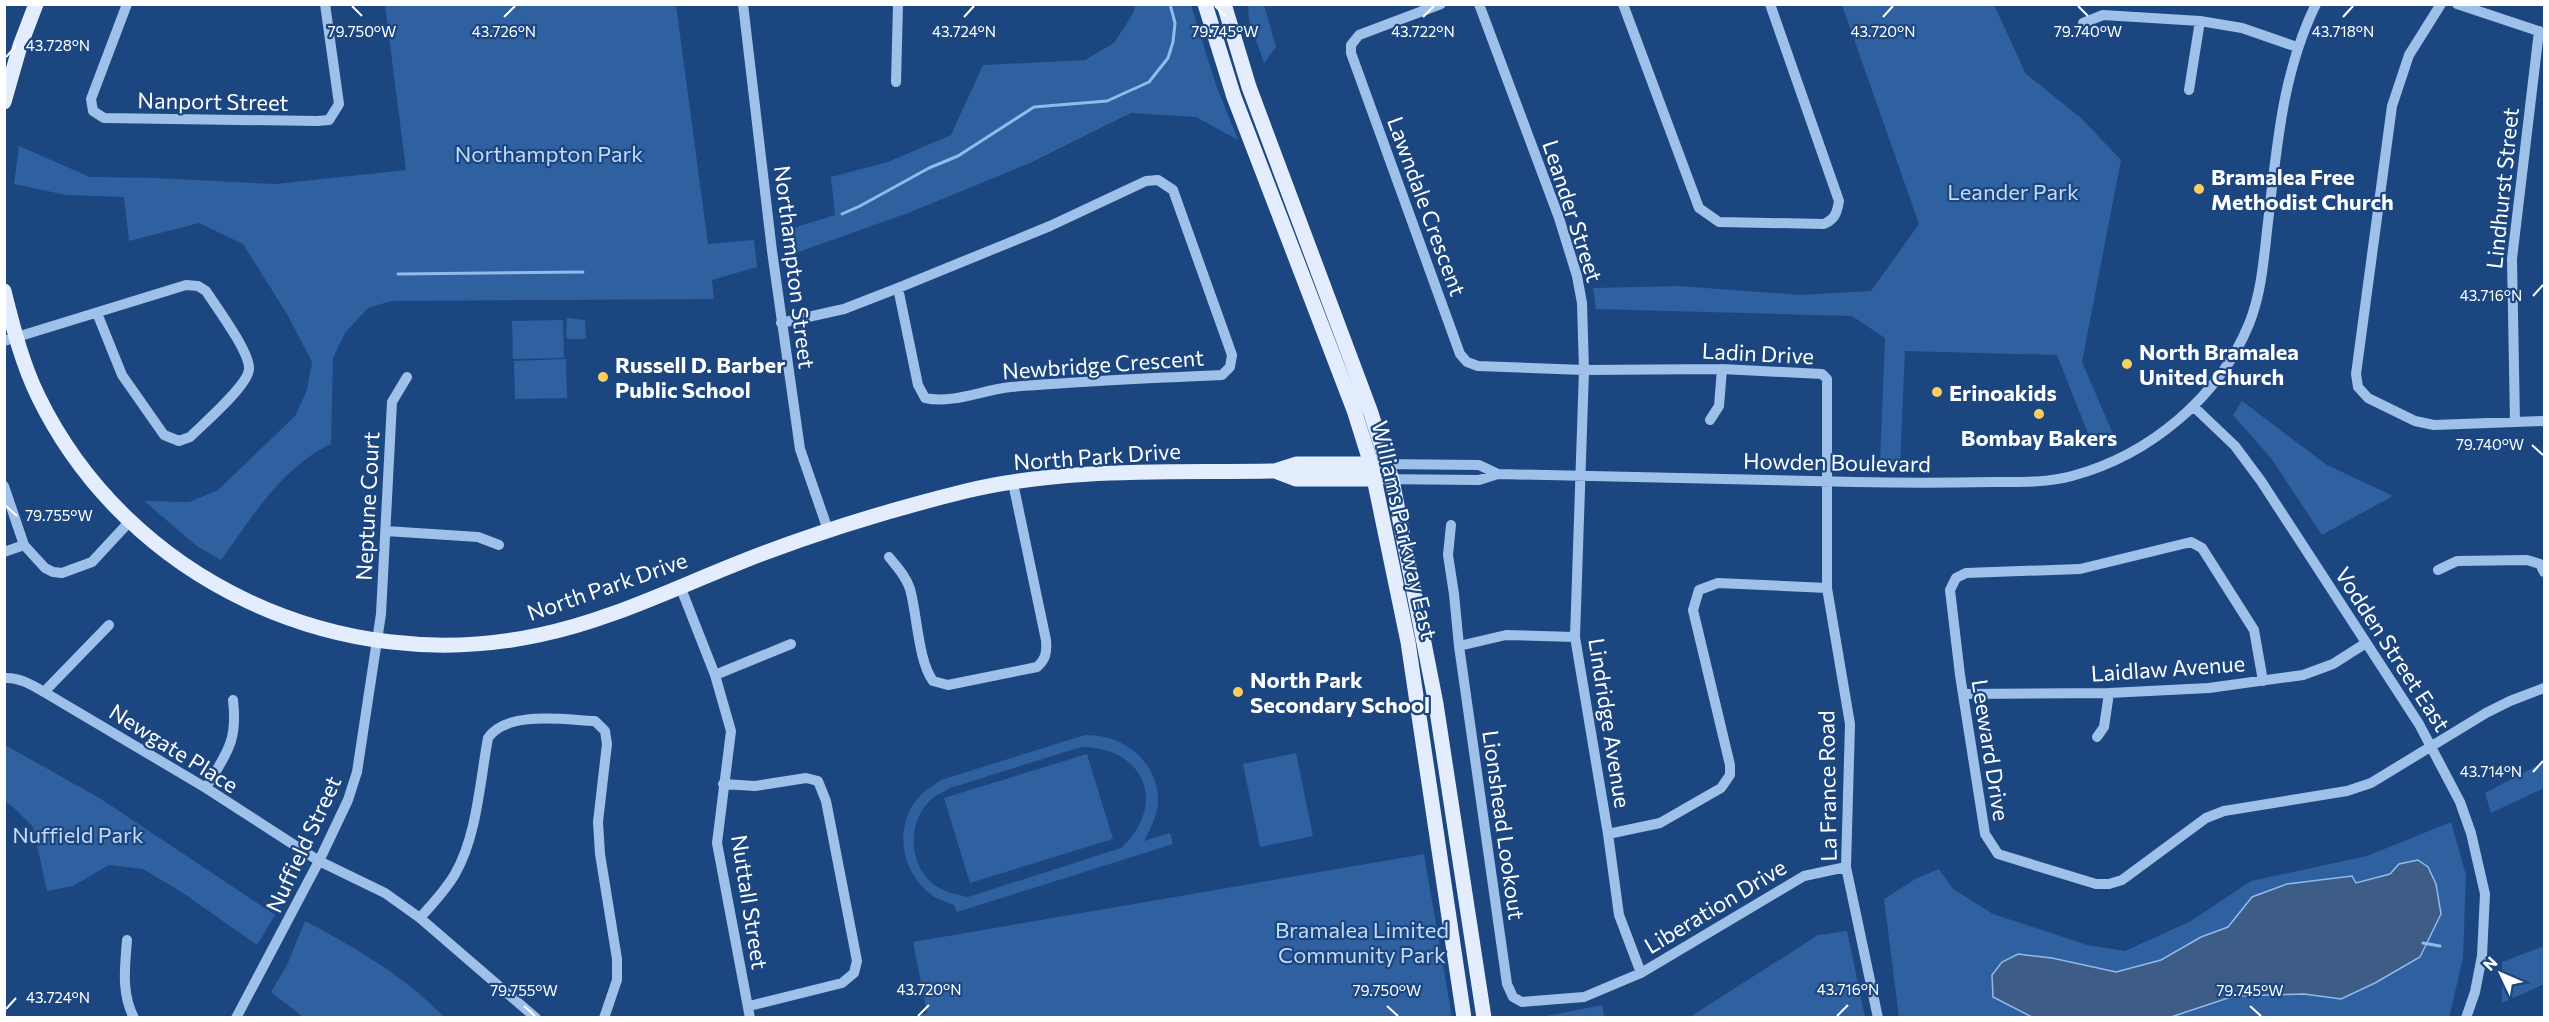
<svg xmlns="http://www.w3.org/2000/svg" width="2549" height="1022" viewBox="0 0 2549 1022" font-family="Commissioner,sans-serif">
<rect width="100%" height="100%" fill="#1c4680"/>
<path fill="#2f609f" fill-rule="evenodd" d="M385 5H676L708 244 754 240 757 267 712 280 714 299 391 301 368 308 345 333 333 358 331 444C282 467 252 517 221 560L198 547 144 501 189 502 218 490 295 416 307 390 312 362 287 314 243 244 199 223 129 241 124 197 66 195 14 184 19 146 90 177 156 178 275 184 406 170Z
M1135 5H1191L1216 85 1238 140 1196 117 1131 113 1030 163 908 213 790 255 787 230 835 215 831 177 888 162 951 135 983 65 1085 60 1114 43 1134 12Z
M1248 5H1264L1276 47 1264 63 1249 20Z
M1842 5H1994L2026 74 2081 118 2121 160 2082 362 2114 436 2093 446 2057 355 1905 351 1900 465 1880 464 1885 338 1852 316 1596 309 1593 288 1679 286 1800 295 1871 291 1919 224Z
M567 318 585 320 586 338 584 339H568L566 336Z
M563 320 564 358 513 359 512 321Z
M566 359 567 398 515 399 514 361Z
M2242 401 2327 465 2393 496 2322 535 2271 458 2233 415Z
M1085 735C1123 734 1158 761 1158 801 1157 816 1151 828 1144 841L1170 833 1173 844 957 912 954 905C948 902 939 900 933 896 905 876 895 838 911 808 918 795 929 788 941 780ZM1081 747C1145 747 1168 805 1121 848L968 897C955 894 944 892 933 884 907 863 907 818 934 797 939 794 945 791 950 788Z
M5 745 101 799 275 915 257 945 183 893 143 869 109 865 73 886 47 891 33 827 13 807 5 802Z
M1296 753 1313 836 1260 847 1243 764Z
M1087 754 1113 839 970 883 944 798Z
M2544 762V788L2491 813 2485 793Z
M2451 822 2466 875 2463 958 2449 1018 1899 1017 1884 899 1917 878 1939 869 1953 889 1993 914 2087 945 2125 951 2191 921 2251 881 2367 856Z
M1424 854 1452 1017H915L927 1013 913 942Z
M305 921C354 947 405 976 444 1017H303L271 992 287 965Z
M1847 931 1865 1017H1690L1818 935Z
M2544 946V984L2502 1003V962Z
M1602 1005 1604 1017H1542Z"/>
<path fill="#3d5d87" stroke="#92baeb" stroke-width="1.5" d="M2418 860 2428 867 2436 884 2441 914 2420 957 2375 983 2341 999 2304 994 2234 996 2171 1017 2034 1018 1993 997 1992 975 2002 962 2018 954 2052 958 2116 972 2161 960 2201 937 2228 927 2252 897 2287 884 2352 876 2356 883 2390 874 2399 864Z"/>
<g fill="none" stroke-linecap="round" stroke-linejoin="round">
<path stroke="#92baeb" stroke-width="3" d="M842 214 860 206 929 168 958 156 1034 107 1107 101 1149 82 1168 58 1173 42 1175 23 1170 4
M398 274 583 272
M2423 943 2440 946"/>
<path stroke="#9fc0e9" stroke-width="10" d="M127 4 91 99 93 111 104 118 317 121 329 120 339 104 325 4
M743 4 772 251 800 449 828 530
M1441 4 1359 35 1351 45V53L1460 354 1467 362 1478 366 1584 370 1722 369 1822 374 1827 379V588L1850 724 1846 867 1878 1018
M1479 4 1559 218 1577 276 1582 303 1584 370 1575 637 1608 834 1619 915 1641 973
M1623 4 1699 208 1719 222 1824 224C1835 219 1837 213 1839 201L1770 4
M2441 4 2409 55 2392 106 2356 374 2358 387 2368 398 2415 421 2434 425 2544 421
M2457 4 2544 33
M2083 23 2103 15 2200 21 2242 28 2297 47
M896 82 898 4
M2189 90 2200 21
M781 323 844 309 898 288 1050 226 1146 181 1158 180 1173 190 1232 355 1230 367 1222 375C1151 378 1081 381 1011 387 982 390 953 404 925 398L918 385 898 288
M4 341 186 285 198 286 206 291C217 308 249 351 249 368 250 384 203 424 190 437L179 441 164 435 122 375 97 313
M2193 406 2235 446 2261 481 2419 724 2460 802 2471 833 2485 894 2482 956 2475 992 2466 1018
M1710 420 1719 406 1722 369
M2515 422 2512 259 2539 31
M1381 464 1479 465 1498 474
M1374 479 1479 480 1498 474C1617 476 1736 479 1855 482 1901 483 1946 483 1992 482 2019 482 2046 483 2072 476 2150 455 2219 397 2249 324 2262 292 2264 256 2268 222 2277 147 2282 73 2316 4
M4 486 24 545 45 568 53 572 62 573 92 562 130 521
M1451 525 1448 555 1454 594 1459 646 1507 984 1513 997 1522 1002 1584 997 1641 973 1804 876 1846 867
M386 531 478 537 499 545
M4 552 24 545
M889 557C897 567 906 576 910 589 917 613 918 661 933 681L948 685 1037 667C1046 659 1047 652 1046 640L1013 483
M2438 570 2457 561 2527 560 2540 564 2544 572
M680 586 715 675 731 731 717 843 750 1018
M1459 646 1506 635 1575 637
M715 675 791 644
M4 678C19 677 32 685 44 692L206 788 319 861 385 893 420 918 536 1018
M2263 681 2254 630 2202 548 2191 542 2080 569 1966 573 1956 578 1950 590 1960 675 1985 834 1998 854 2096 884H2109L2122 880 2206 818 2224 811 2347 791 2371 783 2486 713 2510 701 2544 688
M44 692 109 625
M1963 694 2109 693 2209 688 2303 675 2333 664 2366 643
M2097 737 2104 727 2109 693
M723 784 755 786 806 778 818 781 826 801 857 961 854 973 842 983 749 1006
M206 788C226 753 238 743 233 700
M1608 834 1660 823 1721 788 1730 775V765L1693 610 1699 590 1718 583 1827 588
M420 918C432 904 446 890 455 874 477 836 480 781 488 738 507 710 565 720 595 721L605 731 607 744 598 822 600 854 617 959V980L604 1018
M127 940C125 967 121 993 134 1018
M236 1018 319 861 348 800 357 772 381 614 392 402 407 377"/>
<path stroke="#e3edfe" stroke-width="15" d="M1205 4 1234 97 1354 410 1371 464 1408 642 1464 1018
M1224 4 1249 87 1371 413 1392 480 1436 704 1484 1018
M4 102 20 46 36 4
M4 291C13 327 22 363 38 396 128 581 340 678 539 635 608 621 675 588 741 562 814 533 889 510 966 491 1065 467 1173 473 1275 471L1297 464H1371
M1275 471 1296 479H1374"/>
</g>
<path fill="none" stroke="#fff" stroke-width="2" d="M352 6 362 16M1215 6 1225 16M2078 6 2088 16M504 17 515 6M964 17 974 6M1423 17 1434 6M1883 17 1893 6M2343 17 2353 6M6 57 16 46M2533 296 2543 285M2532 445 2543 455M6 506 17 516M2533 772 2543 761M524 1006 535 1016M1387 1006 1398 1016M2250 1006 2261 1016M6 1009 16 998M918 1016 929 1005M1837 1016 1848 1005"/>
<g fill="#facf5d" stroke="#1c4680" stroke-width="2">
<circle cx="2199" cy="189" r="6"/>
<circle cx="2127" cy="364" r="6"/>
<circle cx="603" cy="377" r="6"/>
<circle cx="1937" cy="392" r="6"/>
<circle cx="2039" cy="414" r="6"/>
<circle cx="1238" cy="692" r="6"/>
</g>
<g text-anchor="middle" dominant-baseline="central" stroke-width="4.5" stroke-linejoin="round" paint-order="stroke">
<g font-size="22" fill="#fff" stroke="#1c4680">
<text transform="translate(213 101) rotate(1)">Nanport Street</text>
<text transform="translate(2502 188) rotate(-84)">Lindhurst Street</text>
<text transform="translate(1427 206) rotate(70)">Lawndale Crescent</text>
<text transform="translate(1573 211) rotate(72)">Leander Street</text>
<text transform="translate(795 267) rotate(83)">Northampton Street</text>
<text transform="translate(1758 353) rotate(3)">Ladin Drive</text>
<text transform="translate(1103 364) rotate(-4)">Newbridge Crescent</text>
<text transform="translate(1097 456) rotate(-4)">North Park Drive</text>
<text transform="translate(1837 462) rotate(1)">Howden Boulevard</text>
<text transform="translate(367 506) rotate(-87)">Neptune Court</text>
<text transform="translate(1405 530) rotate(77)">Williams Parkway East</text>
<text transform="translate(607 586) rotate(-19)">North Park Drive</text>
<text transform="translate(2393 649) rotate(57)">Vodden Street East</text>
<text transform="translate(2168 668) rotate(-4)">Laidlaw Avenue</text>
<text transform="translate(1610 723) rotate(81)">Lindridge Avenue</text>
<text transform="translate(174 748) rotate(32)">Newgate Place</text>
<text transform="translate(1991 750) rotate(81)">Leeward Drive</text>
<text transform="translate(1827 786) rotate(-91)">La France Road</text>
<text transform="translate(1504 825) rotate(82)">Lionshead Lookout</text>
<text transform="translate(303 844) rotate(-65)">Nuffield Street</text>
<text transform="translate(750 902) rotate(81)">Nuttall Street</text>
<text transform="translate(1715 906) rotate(-31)">Liberation Drive</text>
</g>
<g font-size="22" fill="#c4daf7" stroke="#1c4680">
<text x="549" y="153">Northampton Park</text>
<text x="2013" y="191">Leander Park</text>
<text x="78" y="834">Nuffield Park</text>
<text x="1362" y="929">Bramalea Limited<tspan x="1362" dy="25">Community Park</tspan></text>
</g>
<g font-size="22" font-weight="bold" fill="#fff" stroke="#1c4680" text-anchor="start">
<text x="2211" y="176">Bramalea Free<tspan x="2211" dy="25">Methodist Church</tspan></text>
<text x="2139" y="351">North Bramalea<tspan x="2139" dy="25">United Church</tspan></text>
<text x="615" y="364">Russell D. Barber<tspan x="615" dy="25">Public School</tspan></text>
<text x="1949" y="392">Erinoakids</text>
<text x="2039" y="437" text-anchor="middle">Bombay Bakers</text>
<text x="1250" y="679">North Park<tspan x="1250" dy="25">Secondary School</tspan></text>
</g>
</g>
<g font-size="15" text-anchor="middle" fill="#fff" stroke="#1c4680" stroke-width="4.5" stroke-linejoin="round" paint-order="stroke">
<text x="362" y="37">79.750°W</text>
<text x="1225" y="37">79.745°W</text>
<text x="2088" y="37">79.740°W</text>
<text x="504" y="37">43.726°N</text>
<text x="964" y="37">43.724°N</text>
<text x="1423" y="37">43.722°N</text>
<text x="1883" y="37">43.720°N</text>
<text x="2343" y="37">43.718°N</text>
<text x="58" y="51">43.728°N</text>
<text x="2491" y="301">43.716°N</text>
<text x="2490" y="450">79.740°W</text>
<text x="59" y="521">79.755°W</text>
<text x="2491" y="777">43.714°N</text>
<text x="929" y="995">43.720°N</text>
<text x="1848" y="995">43.716°N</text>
<text x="524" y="996">79.755°W</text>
<text x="1387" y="996">79.750°W</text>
<text x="2250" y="996">79.745°W</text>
<text x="58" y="1003">43.724°N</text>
</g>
<rect width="2549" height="1022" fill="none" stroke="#ffffff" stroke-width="12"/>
<g transform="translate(2501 974) rotate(314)" stroke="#1c4680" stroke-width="4.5" paint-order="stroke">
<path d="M0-4.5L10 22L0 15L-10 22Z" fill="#ffffff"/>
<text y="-9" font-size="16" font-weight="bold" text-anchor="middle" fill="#ffffff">N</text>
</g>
</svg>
